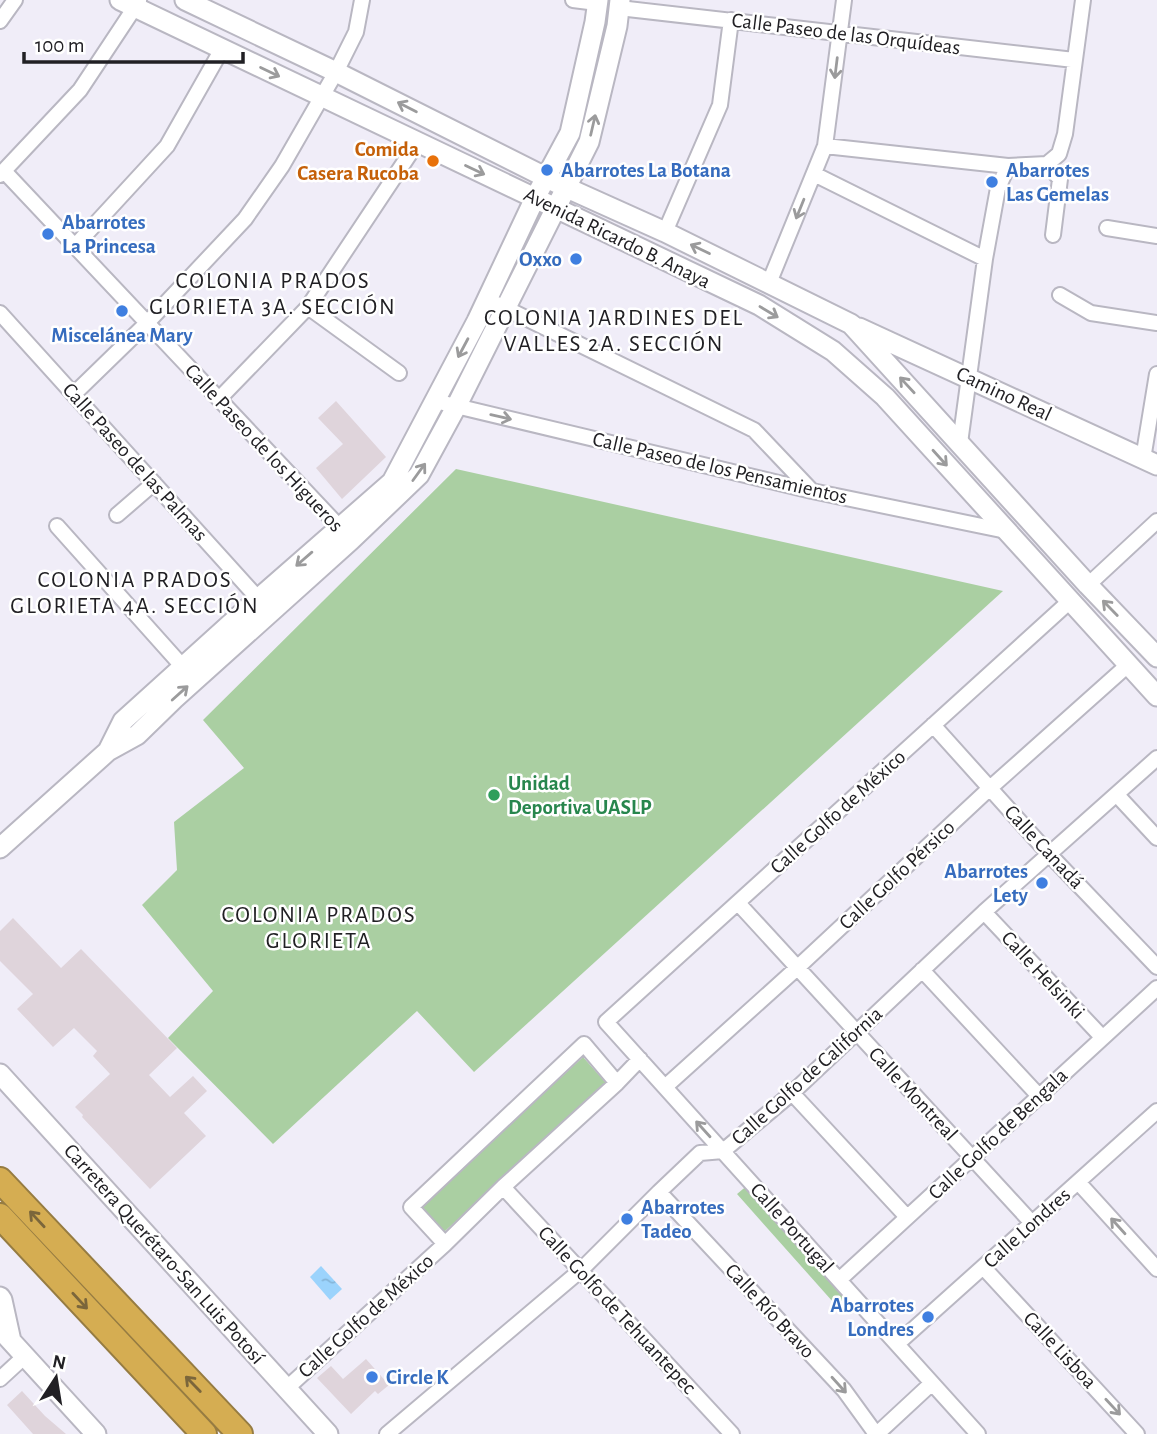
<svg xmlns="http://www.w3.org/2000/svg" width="1157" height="1434" viewBox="0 0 1157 1434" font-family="'Alegreya Sans',sans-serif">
<defs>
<pattern id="water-ripples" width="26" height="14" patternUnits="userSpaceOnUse" patternTransform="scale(1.75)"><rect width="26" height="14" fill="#9bd3fc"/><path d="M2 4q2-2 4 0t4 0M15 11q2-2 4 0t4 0" fill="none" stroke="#85b5d8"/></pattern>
</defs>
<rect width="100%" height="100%" fill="#f0edf8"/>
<path fill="#aacfa2" d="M456 469 1003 591 474 1072 417 1011 273 1144 168 1038 213 991 142 905 177 870 174 822 244 768 203 720Z
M583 1057 607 1084 444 1232 419 1208Z
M749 1184 853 1300 841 1311 737 1194Z"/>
<path fill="url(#water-ripples)" d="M321 1266 342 1289 330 1300 310 1277Z"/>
<path fill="#dfd4db" d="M336 401 386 457 342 499 316 468 343 444 318 418Z
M13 918 61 968 81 949 177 1048 149 1075 170 1097 193 1076 207 1091 184 1113 206 1136 150 1189 82 1117 83 1115 75 1107 110 1074 93 1056 97 1051 74 1028 53 1047 17 1009 33 994 0 961V931Z
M366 1359 389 1385 378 1394 375 1391 351 1414 317 1378 331 1366 343 1379Z
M22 1391 45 1416 66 1434H33L7 1405Z"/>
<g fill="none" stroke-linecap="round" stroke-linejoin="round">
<g stroke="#b9b7c2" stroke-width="18">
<path id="street" d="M573 0 597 3
M619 8 1074 60
M0 21 15 0
M825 146 1008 166 1047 164 1059 154 1065 134 1083 0
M1047 164 1060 179 1053 235
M4 171 346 534
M814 174 985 259
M0 175 80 90 139 1
M1107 228 1157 236
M665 232 720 105 731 20
M75 246 167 146 222 49
M769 283 825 146 844 0
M1060 295 1091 313 1157 323
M497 304 754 430 811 490
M308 307 399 373
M0 313 264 605
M74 394 147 323 245 219 282 166 336 72 356 32 362 0
M219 399 308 307 417 143
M435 401 812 491 1006 531
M960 443 985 259 998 188 1008 166
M1143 459 1157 374
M117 515 154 483
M57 526 183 667
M1088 585 1157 521
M933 725 1049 854 1157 967
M1117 795 1157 838
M738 903 1032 1223
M984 912 1102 1037
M922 970 1039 1096
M665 1087 797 968 990 788 1129 664
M792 1093 907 1217
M1078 1182 1157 1269
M503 1187 732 1434
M659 1192 844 1390 876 1434
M445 1244 411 1207 584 1044 617 1083
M983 1267 1137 1434
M839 1280 1157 988
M897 1344 1157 1111
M0 1379 25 1356
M287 1388 445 1244 503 1187 617 1083 640 1059
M387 1434 581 1270 659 1192 700 1153 723 1151 792 1093 984 912 1157 758
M877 1434 932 1383
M978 1434 606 1022 1070 601"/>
</g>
<g stroke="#b9b7c2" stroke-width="23">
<path id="secondary" d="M120 0 759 305 833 351 885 397 1157 696
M185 0 336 72 565 187 665 232 851 324 1088 585 1157 657
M859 328 1157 465
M108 751 123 721 258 599 392 482 477 321 535 198 570 133 595 22 598 0
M0 848 108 751 137 735 174 699 351 540 419 475 456 407 589 142 617 26 620 0
M0 1074 328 1434
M0 1297 2 1300 11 1341
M0 1329 96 1434"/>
</g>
<g stroke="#967c42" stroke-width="28">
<path id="highway" d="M0 1180 240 1434
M0 1216 204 1434"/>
</g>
<use href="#street" stroke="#fff" stroke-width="14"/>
<use href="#secondary" stroke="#fff" stroke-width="19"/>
<use href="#highway" stroke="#d5ad52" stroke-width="24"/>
</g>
<defs><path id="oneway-shaft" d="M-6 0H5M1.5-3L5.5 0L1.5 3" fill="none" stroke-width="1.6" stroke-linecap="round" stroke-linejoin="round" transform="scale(1.75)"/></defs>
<g stroke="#9b9b9c">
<use href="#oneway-shaft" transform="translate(836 68) rotate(97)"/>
<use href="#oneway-shaft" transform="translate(270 72) rotate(26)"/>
<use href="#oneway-shaft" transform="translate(407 107) rotate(-153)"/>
<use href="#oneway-shaft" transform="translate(593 125) rotate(-77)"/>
<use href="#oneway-shaft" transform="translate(475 170) rotate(25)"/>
<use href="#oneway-shaft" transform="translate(800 209) rotate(112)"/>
<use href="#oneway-shaft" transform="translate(700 249) rotate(-154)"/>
<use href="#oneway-shaft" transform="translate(769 312) rotate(31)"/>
<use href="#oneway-shaft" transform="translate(463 348) rotate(118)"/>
<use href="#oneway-shaft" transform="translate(907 385) rotate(-133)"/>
<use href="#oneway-shaft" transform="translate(501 417) rotate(13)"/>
<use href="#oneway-shaft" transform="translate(940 458) rotate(48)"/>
<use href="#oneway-shaft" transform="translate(419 472) rotate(-54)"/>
<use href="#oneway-shaft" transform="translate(304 559) rotate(139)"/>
<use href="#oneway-shaft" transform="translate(1110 608) rotate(-134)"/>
<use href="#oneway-shaft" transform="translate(180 693) rotate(-42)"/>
<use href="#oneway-shaft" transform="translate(703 1129) rotate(-132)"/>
<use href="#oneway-shaft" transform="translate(1118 1226) rotate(-132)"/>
<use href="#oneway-shaft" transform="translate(839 1385) rotate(48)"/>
<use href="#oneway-shaft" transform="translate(1113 1407) rotate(47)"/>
</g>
<g stroke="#7b663b">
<use href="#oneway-shaft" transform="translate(37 1219) rotate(-133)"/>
<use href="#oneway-shaft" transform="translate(80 1301) rotate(47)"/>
<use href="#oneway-shaft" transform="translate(193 1384) rotate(-134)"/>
</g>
<circle fill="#e8710a" stroke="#fff" stroke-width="2.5" cx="433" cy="161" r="7"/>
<g fill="#3f7fe0" stroke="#fff" stroke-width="2.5">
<circle cx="547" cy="170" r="7"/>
<circle cx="992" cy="182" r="7"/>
<circle cx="48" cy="234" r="7"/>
<circle cx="576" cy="259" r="7"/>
<circle cx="122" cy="311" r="7"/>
<circle cx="1042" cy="883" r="7"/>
<circle cx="627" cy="1219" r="7"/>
<circle cx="928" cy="1317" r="7"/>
<circle cx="372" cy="1377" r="7"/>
</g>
<circle fill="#2e9e5b" stroke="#fff" stroke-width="2.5" cx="494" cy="795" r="7"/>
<g text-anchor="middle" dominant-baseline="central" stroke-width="5" stroke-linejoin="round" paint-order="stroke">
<g font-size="21" fill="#212024" stroke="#fff">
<text transform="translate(846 34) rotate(7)">Calle Paseo de las Orquídeas</text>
<text transform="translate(617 238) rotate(26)">Avenida Ricardo B. Anaya</text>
<text transform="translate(1004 394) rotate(25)">Camino Real</text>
<text transform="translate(264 448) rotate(47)">Calle Paseo de los Higueros</text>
<text transform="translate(135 462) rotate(48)">Calle Paseo de las Palmas</text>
<text transform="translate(720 468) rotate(13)">Calle Paseo de los Pensamientos</text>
<text transform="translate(838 812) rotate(-42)">Calle Golfo de México</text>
<text transform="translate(1044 847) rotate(47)">Calle Canadá</text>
<text transform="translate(897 875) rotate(-43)">Calle Golfo Pérsico</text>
<text transform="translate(1043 975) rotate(47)">Calle Helsinki</text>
<text transform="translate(807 1076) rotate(-42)">Calle Golfo de California</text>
<text transform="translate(913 1094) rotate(47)">Calle Montreal</text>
<text transform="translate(998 1134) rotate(-43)">Calle Golfo de Bengala</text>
<text transform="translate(792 1228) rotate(48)">Calle Portugal</text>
<text transform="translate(1027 1228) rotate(-42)">Calle Londres</text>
<text transform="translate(164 1254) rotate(48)">Carretera Querétaro-San Luis Potosí</text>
<text transform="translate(617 1310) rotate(47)">Calle Golfo de Tehuantepec</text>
<text transform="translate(770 1311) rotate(47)">Calle Río Bravo</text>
<text transform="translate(366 1316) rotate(-42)">Calle Golfo de México</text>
<text transform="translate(1060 1350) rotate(47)">Calle Lisboa</text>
</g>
<g font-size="21" font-weight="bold" fill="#c56008" stroke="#fff" text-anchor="end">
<text x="419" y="149">Comida<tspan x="419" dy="24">Casera Rucoba</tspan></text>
</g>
<g font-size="21" font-weight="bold" fill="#366cbe" stroke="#fff" text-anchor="start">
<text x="561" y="170">Abarrotes La Botana</text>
<text x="1006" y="170">Abarrotes<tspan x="1006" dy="24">Las Gemelas</tspan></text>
<text x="62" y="222">Abarrotes<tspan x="62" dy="24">La Princesa</tspan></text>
<text x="562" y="259" text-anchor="end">Oxxo</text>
<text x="122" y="335" text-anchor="middle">Miscelánea Mary</text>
<text x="1028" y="871" text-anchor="end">Abarrotes<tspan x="1028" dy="24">Lety</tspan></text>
<text x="641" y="1207">Abarrotes<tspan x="641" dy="24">Tadeo</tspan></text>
<text x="914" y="1305" text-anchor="end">Abarrotes<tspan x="914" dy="24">Londres</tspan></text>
<text x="386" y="1377">Circle K</text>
</g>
<g font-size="21" font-weight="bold" fill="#27864d" stroke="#fff" text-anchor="start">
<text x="508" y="783">Unidad<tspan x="508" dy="24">Deportiva UASLP</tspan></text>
</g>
<g font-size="23" letter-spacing="2" fill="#212024" stroke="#fff">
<text x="273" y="281">COLONIA PRADOS<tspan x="273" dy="26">GLORIETA 3A. SECCIÓN</tspan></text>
<text x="614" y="318">COLONIA JARDINES DEL<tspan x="614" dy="26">VALLES 2A. SECCIÓN</tspan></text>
<text x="135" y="580">COLONIA PRADOS<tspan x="135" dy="26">GLORIETA 4A. SECCIÓN</tspan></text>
<text x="319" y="915">COLONIA PRADOS<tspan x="319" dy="26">GLORIETA</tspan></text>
</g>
</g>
<g transform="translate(56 1378) rotate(12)" stroke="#ffffff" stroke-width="5" paint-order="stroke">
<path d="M0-5L12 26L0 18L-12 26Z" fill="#212024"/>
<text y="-10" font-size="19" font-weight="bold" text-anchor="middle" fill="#212024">N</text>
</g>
<path d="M24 52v10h219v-10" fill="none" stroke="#212024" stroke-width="3.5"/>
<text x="35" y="52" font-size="21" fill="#212024" stroke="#ffffff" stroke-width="5" paint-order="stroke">100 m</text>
</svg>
